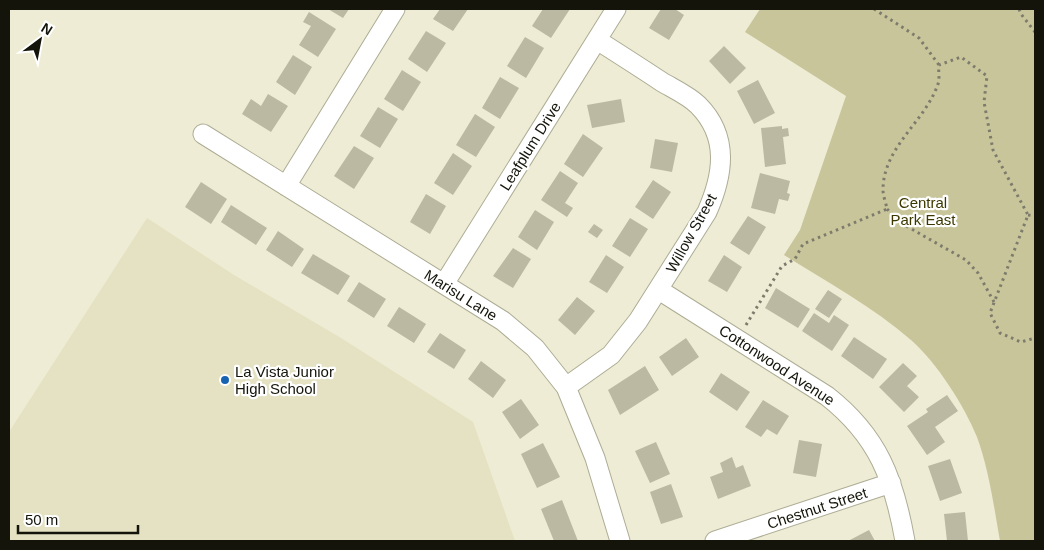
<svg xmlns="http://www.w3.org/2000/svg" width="1044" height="550" viewBox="0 0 1044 550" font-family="Arial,sans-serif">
<rect width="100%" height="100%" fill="#eeecd4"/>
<path fill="#e4e2c2" d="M147 218 234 275 341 338 473 422 515 541H9V432Z"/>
<path fill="#c8c59b" d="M760 9H1035V541H1000C994 507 989 470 977 437 964 405 937 363 911 340 873 307 827 282 784 255L800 230 846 96 745 32Z"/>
<path fill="#bbb9a2" d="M328 9H349L343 18Z
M440 9H468L453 31 433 19Z
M543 9H570L551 38 532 26Z
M661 9H675L684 15 669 40 649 28Z
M309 12 336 29 318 57 299 45 311 26 303 22Z
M426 31 446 43 427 72 408 59Z
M525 37 544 48 526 78 507 66Z
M724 46 746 68 730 84 709 61Z
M293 55 312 67 295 95 276 82Z
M402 70 421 82 403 111 384 99Z
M500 77 519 88 500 119 482 108Z
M758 80 775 113 754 124 737 91Z
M268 94 288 106 271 132 242 114 251 99 261 106Z
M621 99 625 122 592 128 587 105Z
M378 107 398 119 380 148 360 136Z
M475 114 495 127 476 157 456 145Z
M782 126V129L788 128 789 136 783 137 786 164 765 167 761 128Z
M583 134 603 148 583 177 564 164Z
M655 139 678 143 672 172 650 168Z
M354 146 374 158 354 189 334 176Z
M453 153 472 166 453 195 434 183Z
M560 171 578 183 565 203 573 208 567 217 541 200Z
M760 173 790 181 787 193 790 194 788 201 779 199 775 214 751 208Z
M653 180 671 192 653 219 635 207Z
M201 182 227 199 211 224 185 207Z
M426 194 446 206 430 234 410 222Z
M231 205 267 228 256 245 221 222Z
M535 210 554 222 537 250 518 237Z
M748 216 766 227 749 255 730 243Z
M630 218 648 229 630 257 612 246Z
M594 224 603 230 597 238 588 232Z
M278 231 304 249 292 267 266 250Z
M513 248 531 259 513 288 493 276Z
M313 254 350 276 338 295 301 273Z
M606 255 624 267 607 293 589 282Z
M724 255 742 267 727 292 708 281Z
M359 282 386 299 374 318 347 301Z
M776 288 810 309 798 328 765 308Z
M828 290 842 299 829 318 815 309Z
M577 297 595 311 575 335 558 320Z
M399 307 426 324 414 343 387 326Z
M814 313 829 323 834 315 849 325 832 351 802 331Z
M440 333 466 350 454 369 427 352Z
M854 337 887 359 873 379 841 356Z
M686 338 699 357 672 376 659 357Z
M481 361 506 380 493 398 468 379Z
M903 363 917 376 907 386 919 397 904 412 879 387Z
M645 366 659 390 620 415 608 390Z
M721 373 750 392 737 411 709 392Z
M947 395 958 411 935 427 945 442 927 455 907 426 928 412 926 409Z
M521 399 539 425 520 439 502 412Z
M763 400 789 416 777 435 767 429 761 437 745 427Z
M799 440 822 444 816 477 793 473Z
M656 442 670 474 650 483 635 451Z
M543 443 560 477 537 488 521 454Z
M732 457 736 468 743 465 751 486 718 499 710 477 723 472 720 463Z
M950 459 962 493 940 501 928 466Z
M671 484 683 517 661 524 650 492Z
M562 500 578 541H554L541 509Z
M965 512 968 541H947L944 514Z
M869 530 875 541H848Z"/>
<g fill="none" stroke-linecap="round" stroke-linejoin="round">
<g stroke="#adac95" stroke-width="21">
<path id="street" d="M203 134 503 321 535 348 566 387 595 458 620 541
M286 186 395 9
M444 284 616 9
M659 290 827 396C878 436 894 479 905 541
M566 387 611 355 638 321 707 212C723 176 730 137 698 105 689 96 674 89 662 82 641 68 619 54 597 40
M715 541 891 483"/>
</g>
<path stroke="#7d7c6c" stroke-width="3" stroke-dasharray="2.5 4" stroke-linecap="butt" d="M874 9 919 38 939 65
M1019 9 1021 14 1035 32
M887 209 901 223 966 260 978 273 994 302
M1028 215 1035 216
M746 325 782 266 795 259 803 244 887 209C886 203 883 196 883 190 883 147 925 122 938 84 940 79 938 71 939 65L961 57 987 76 984 102 993 150 1028 215 990 313 1000 333 1021 342 1035 338"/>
<use href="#street" stroke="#fff" stroke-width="19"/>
</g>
<circle fill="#1862b2" stroke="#fff" stroke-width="2" cx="225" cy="380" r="5"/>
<g text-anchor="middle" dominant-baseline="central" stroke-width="4.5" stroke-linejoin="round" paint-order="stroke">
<g font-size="15" fill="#14140b" stroke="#fff">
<text transform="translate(530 146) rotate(-58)">Leafplum Drive</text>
<text transform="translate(691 233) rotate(-61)">Willow Street</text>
<text transform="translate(461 295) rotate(32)">Marisu Lane</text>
<text transform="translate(777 365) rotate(33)">Cottonwood Avenue</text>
<text transform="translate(817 508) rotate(-18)">Chestnut Street</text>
</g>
<g font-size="15" fill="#3d3800" stroke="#fff">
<text x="923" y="202">Central<tspan x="923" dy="17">Park East</tspan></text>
</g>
<g font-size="15" fill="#14140b" stroke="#fff" text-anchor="start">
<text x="235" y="371">La Vista Junior<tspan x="235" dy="17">High School</tspan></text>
</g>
</g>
<rect width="1044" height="550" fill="none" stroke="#14140b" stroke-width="20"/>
<g transform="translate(40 40) rotate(32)" stroke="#ffffff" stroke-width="4" paint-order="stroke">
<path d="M0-4L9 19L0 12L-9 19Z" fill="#14140b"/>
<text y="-8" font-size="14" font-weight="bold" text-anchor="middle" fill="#14140b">N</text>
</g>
<path d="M18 525v8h120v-8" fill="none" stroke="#14140b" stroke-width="2.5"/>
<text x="25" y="525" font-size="15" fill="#14140b" stroke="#ffffff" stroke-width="4" paint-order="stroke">50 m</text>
</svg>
